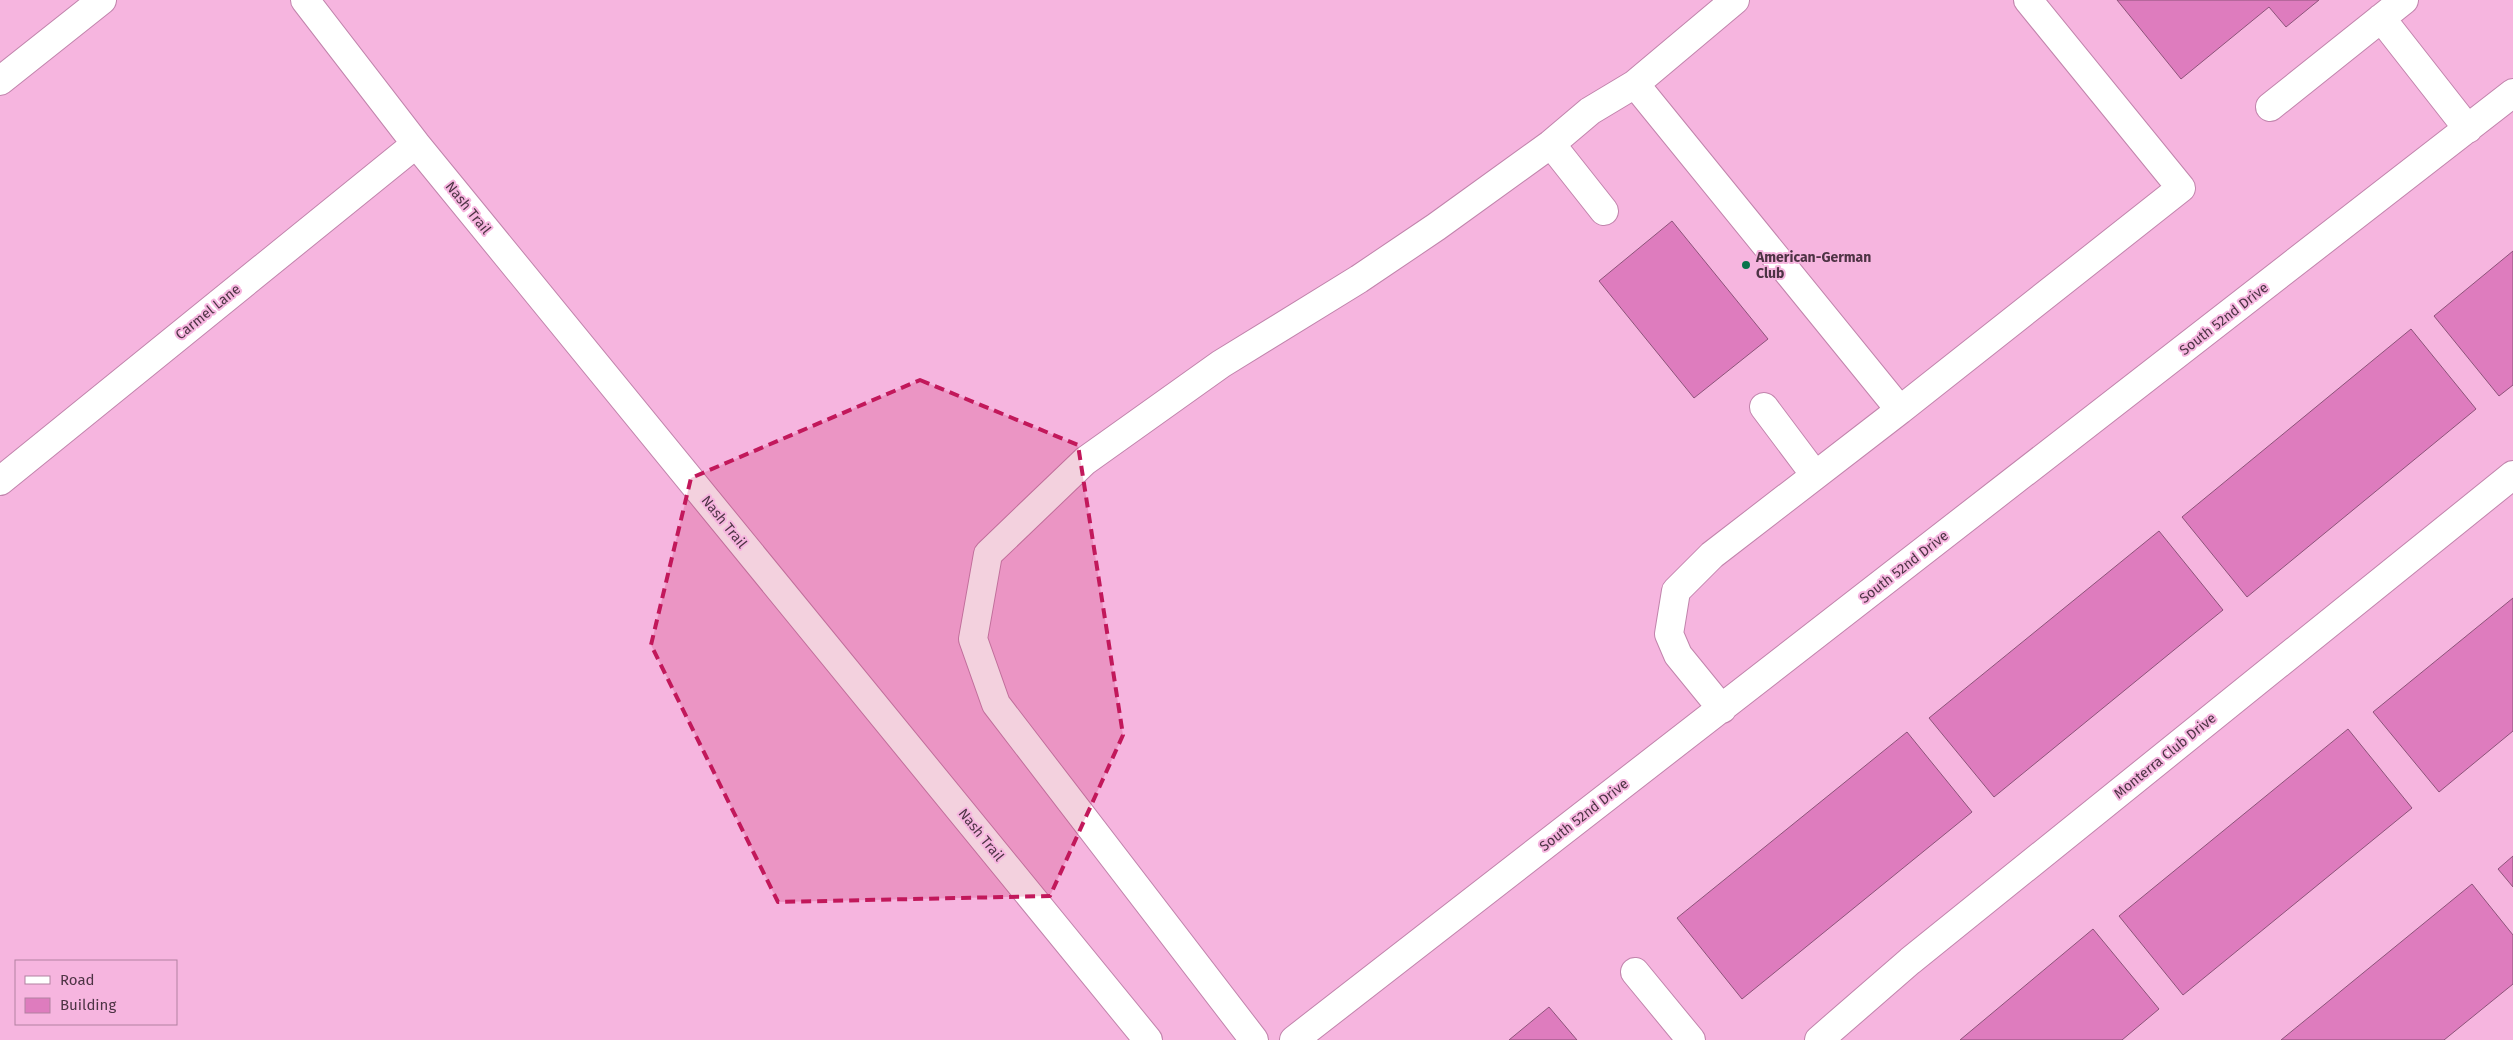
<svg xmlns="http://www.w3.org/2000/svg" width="2513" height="1040" viewBox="0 0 2513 1040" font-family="'Fira Sans',sans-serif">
<rect width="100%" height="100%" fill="#f6b5df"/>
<path fill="#de7cbe" stroke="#8d537a" d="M2117 0H2319L2286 27 2269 7 2181 79Z
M1672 221 1768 339 1694 398 1599 281Z
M2513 251V385L2499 396 2434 316Z
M2411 329 2476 409 2247 597 2182 517Z
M2159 531 2223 610 1994 797 1929 718Z
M2513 598V731L2439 792 2373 712Z
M2348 729 2412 808 2183 995 2119 916Z
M1907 732 1972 812 1742 999 1677 918Z
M2513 856V887L2498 869Z
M2472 884 2513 935V984L2444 1040H2281Z
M2093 929 2159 1009 2122 1040H1960Z
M1549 1007 1577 1040H1509Z"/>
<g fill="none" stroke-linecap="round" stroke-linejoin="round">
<g stroke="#c184ac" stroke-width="30">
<path id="minor" d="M305 0 416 144 1148 1040
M1735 0 1635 84 1900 410 2181 188 2028 0
M2381 18 2468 129
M0 81 102 0
M2270 107 2404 0
M1551 144 1604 211
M1764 407 1815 475
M0 481 416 144
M1722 709 1678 655 1669 634 1676 591 1712 555 1900 410
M1635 972 1691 1040
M1254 1040 996 704 973 639 988 554 1085 461 1221 364 1359 279 1436 227 1551 144 1590 111 1635 84
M1294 1040 2513 93
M1819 1040 1910 961 2513 475"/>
</g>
<use href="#minor" stroke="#fff" stroke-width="28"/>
</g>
<path fill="#c2185b" fill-opacity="0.2" stroke="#c2185b" stroke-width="4" stroke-dasharray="10 6" stroke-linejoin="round" d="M920 380 1078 445 1123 735 1050 896 778 902 651 645 691 478Z"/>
<circle fill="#09734c" stroke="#f6b5df" stroke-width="2" cx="1746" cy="265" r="5"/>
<g text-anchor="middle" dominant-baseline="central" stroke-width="4" stroke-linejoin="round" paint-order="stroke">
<g font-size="14" fill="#4d3344" stroke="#f6b5df">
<text transform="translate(468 208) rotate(51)">Nash Trail</text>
<text transform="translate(208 312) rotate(-39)">Carmel Lane</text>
<text transform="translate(2224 319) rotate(-38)">South 52nd Drive</text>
<text transform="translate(724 522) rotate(51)">Nash Trail</text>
<text transform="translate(1904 567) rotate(-38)">South 52nd Drive</text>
<text transform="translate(2165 756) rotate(-39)">Monterra Club Drive</text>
<text transform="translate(1584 815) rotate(-38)">South 52nd Drive</text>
<text transform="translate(981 835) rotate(51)">Nash Trail</text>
</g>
<g font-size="14" font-weight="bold" fill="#4d3344" stroke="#f6b5df" text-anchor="start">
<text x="1756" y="257">American-German<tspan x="1756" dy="16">Club</tspan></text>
</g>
</g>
<rect x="15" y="960" width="162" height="65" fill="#f6b5df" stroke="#b281a1"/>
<rect x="25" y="976" width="25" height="8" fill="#ffffff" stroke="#b281a1"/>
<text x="60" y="985" font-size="15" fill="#4d3344">Road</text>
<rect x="25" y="998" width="25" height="15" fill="#de7cbe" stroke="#b281a1"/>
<text x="60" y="1010" font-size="15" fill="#4d3344">Building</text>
</svg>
